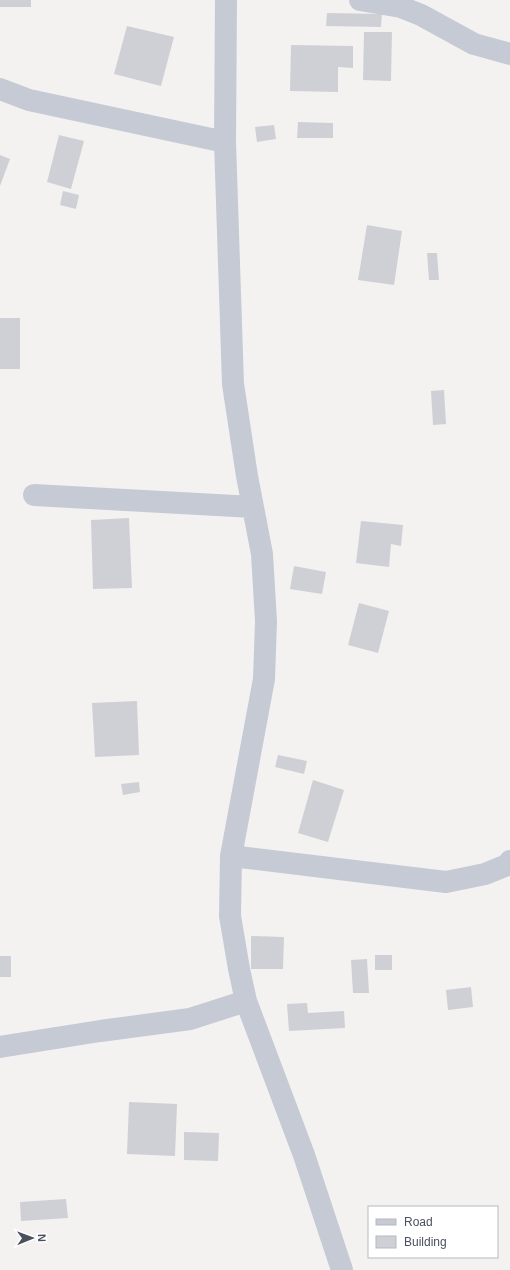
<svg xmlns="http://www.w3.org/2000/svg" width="510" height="1270" viewBox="0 0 510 1270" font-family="Arial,sans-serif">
<rect width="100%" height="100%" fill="#f3f2f1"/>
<path fill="#cfd0d5" d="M0 0H31V7H0Z
M327 13 382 14 381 27 326 26Z
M127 26 174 37 161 86 114 74Z
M364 32H392L391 81 363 80Z
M291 45 353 46V68L338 67V92L290 91Z
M298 122 333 123V138H297Z
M274 125 276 139 257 142 255 127Z
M59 135 84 141 71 189 47 182Z
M0 155 10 159 0 186Z
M63 191 79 195 76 209 60 205Z
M367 225 402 231 394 285 358 280Z
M427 253H437L439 280H429Z
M0 318H20V369H0Z
M444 390 446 424 433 425 431 391Z
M129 518 132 588 93 589 91 520Z
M361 521 403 525 401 546 391 544 389 567 356 563Z
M294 566 326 572 322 594 290 589Z
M359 603 389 611 378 653 348 645Z
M137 701 139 755 95 757 92 703Z
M278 755 307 761 304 774 275 767Z
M313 780 344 790 328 842 298 833Z
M139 782 140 792 123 795 121 784Z
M251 936 284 937 283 969H251Z
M375 955H392V970H375Z
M0 956H11V977H0Z
M367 959 369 993H353L351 960Z
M471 987 473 1007 448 1010 446 990Z
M307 1003 308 1013 344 1011 345 1028 289 1031 287 1004Z
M129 1102 177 1104 175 1156 127 1154Z
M184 1132 219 1133 218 1161 184 1160Z
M66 1199 68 1218 21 1221 20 1202Z"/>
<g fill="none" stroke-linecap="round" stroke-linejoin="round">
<path stroke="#c6cad5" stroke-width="22" d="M226 0 225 142 233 384 247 476 262 554 266 621 264 679 231 856 230 916 239 969 246 1001 304 1155 342 1270
M360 0 401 7 421 15 474 44 510 54
M0 89 29 100 225 142
M34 495 253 507
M231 856 446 882 485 874 507 865 510 861
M0 1047 100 1031 190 1019 246 1001"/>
</g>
<rect x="368" y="1206" width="130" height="52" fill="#ffffff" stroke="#b7b9bf"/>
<rect x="376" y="1219" width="20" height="6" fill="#c6cad5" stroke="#b7b9bf"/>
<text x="404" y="1226" font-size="12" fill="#4a505e">Road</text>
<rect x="376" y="1236" width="20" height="12" fill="#cfd0d5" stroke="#b7b9bf"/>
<text x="404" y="1246" font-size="12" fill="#4a505e">Building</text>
<g transform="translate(32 1238) rotate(89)" stroke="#ffffff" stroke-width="3" paint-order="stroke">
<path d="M0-3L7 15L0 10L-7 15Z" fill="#4a505e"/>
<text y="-6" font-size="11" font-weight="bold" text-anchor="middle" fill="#4a505e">N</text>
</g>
</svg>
